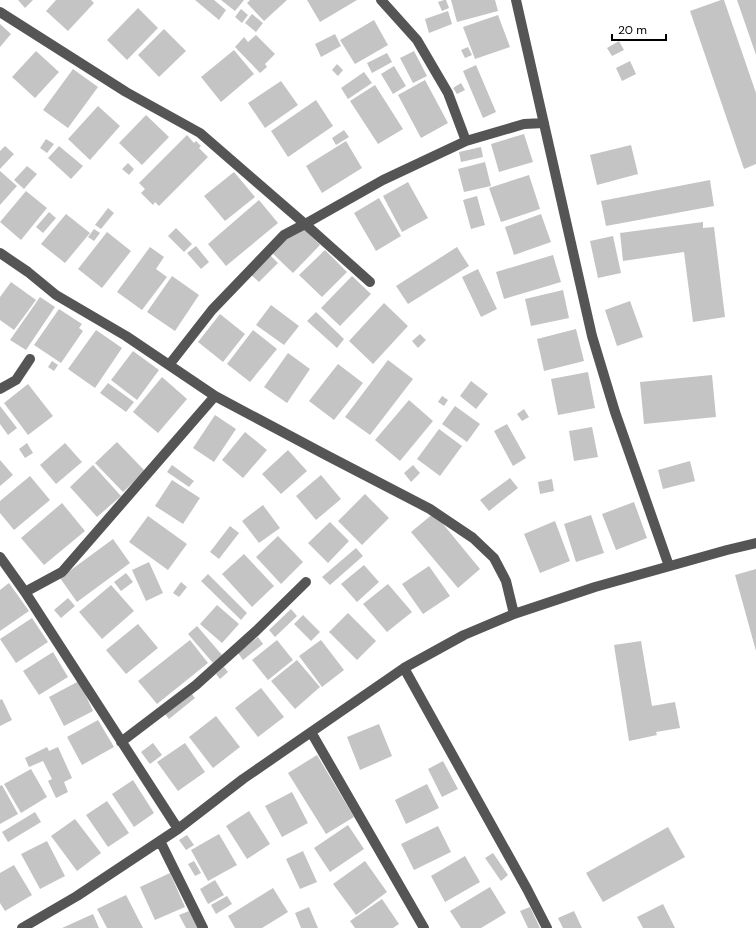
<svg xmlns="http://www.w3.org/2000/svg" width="756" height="928" viewBox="0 0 756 928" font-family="'DM Sans',sans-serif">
<rect width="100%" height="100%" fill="#fff"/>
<path fill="#c4c4c4" d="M18 0H33L25 8Z
M56 0H91L94 3 68 31 46 11Z
M195 0H214L226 10 219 20Z
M221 0H244L235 11Z
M250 0H287L264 21 247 3Z
M307 0H357L320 22Z
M444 0H446L449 8 442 11 438 2Z
M451 0H495L498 11 457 22Z
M721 0H724L756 93V164L744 169 690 11Z
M737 0H756V55Z
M138 8 158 28 127 60 107 40Z
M241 9 248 15 242 23 235 17Z
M448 11 452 24 429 33 425 19Z
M252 14 263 23 256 32 245 23Z
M498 15 510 47 475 59 463 27Z
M374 20 388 45 355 64 340 40Z
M0 24 11 34 0 47Z
M164 29 186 51 159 77 138 55Z
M335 34 341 46 321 57 315 44Z
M256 35 275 54 265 64 267 67 260 73 235 47 244 37 248 42Z
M619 41 624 50 612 56 607 48Z
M468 47 472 55 465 58 461 50Z
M234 50 254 74 221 102 201 77Z
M36 51 59 72 35 98 12 77Z
M414 51 427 76 413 83 400 58Z
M387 53 392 62 372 73 367 63Z
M630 61 636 74 622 81 616 68Z
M337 64 343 70 338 76 332 70Z
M476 65 496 112 483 118 463 71Z
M394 66 406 86 393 94 381 74Z
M73 69 98 87 68 128 43 110Z
M364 72 372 83 348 99 341 88Z
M425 80 448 123 421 138 398 95Z
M281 81 298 105 265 128 248 103Z
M461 83 465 90 457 94 453 88Z
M375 85 403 129 378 144 350 101Z
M316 100 333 126 288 157 271 131Z
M98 106 120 126 90 160 68 139Z
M146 115 169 137 142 165 119 143Z
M344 130 349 137 336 145 332 138Z
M524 134 533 162 499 172 491 144Z
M187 135 194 143 196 141 201 146 199 148 208 157 159 206 155 202 153 205 141 193 145 189 139 183Z
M46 139 54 144 47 153 40 148Z
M346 141 362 168 322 193 306 166Z
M631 145 638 174 597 185 590 155Z
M5 146 14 154 0 169V151Z
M59 146 83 166 71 179 48 158Z
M481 147 483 157 461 162 459 152Z
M485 162 491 186 464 192 458 169Z
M128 163 134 169 129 175 122 169Z
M27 166 37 174 24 189 14 180Z
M0 171 17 186 0 205Z
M234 172 255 197 225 221 204 196Z
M529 175 540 209 501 222 489 188Z
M710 180 714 206 606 226 601 201Z
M408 182 428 218 402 232 383 196Z
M26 191 47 208 21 240 0 222Z
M477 196 485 225 471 229 463 200Z
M379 198 401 236 376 251 354 213Z
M259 200 278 223 226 266 208 244Z
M108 208 114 213 101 229 95 225Z
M49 212 56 218 43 233 36 227Z
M66 214 90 233 65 263 41 244Z
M541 214 551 242 514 255 505 227Z
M703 222V228L714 227 725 317 693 322 684 252 623 261 620 233Z
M298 223 320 245 293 273 270 251Z
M176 228 192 244 184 252 168 236Z
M94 229 100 233 94 241 88 237Z
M107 232 131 251 102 288 78 269Z
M613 236 621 273 598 278 590 241Z
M196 246 209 262 201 269 187 253Z
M150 247 164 257 156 269 167 277 142 310 117 292Z
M457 247 469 266 408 304 396 286Z
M325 250 347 272 322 297 299 275Z
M269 254 278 263 259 282 250 274Z
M553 255 561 282 504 299 496 272Z
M478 269 497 309 481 317 462 277Z
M172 276 199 295 175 331 147 312Z
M352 276 371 294 340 326 321 308Z
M11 282 36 300 14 330 0 320V297Z
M563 290 569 318 531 326 525 299Z
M40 297 55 307 26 350 10 340Z
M630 301 643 337 617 346 605 310Z
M384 303 408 326 373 364 349 341Z
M271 305 299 326 284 345 256 325Z
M59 309 82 324 79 328 83 331 61 363 34 345Z
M316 312 344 339 337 348 307 321Z
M220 314 245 334 223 362 198 342Z
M576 329 584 361 544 371 537 339Z
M96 330 122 348 95 388 68 369Z
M253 330 277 349 250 382 227 364Z
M420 334 426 340 418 348 412 341Z
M133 351 159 370 137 400 111 380Z
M288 353 310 369 287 403 264 387Z
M388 360 413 379 370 435 345 417Z
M52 361 58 365 54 371 48 367Z
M338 364 363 383 334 420 309 401Z
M588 372 595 408 558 415 551 379Z
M712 375 716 417 644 424 640 382Z
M162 377 187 399 158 433 133 412Z
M471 381 488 394 476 409 460 396Z
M108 383 134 402 126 412 100 393Z
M28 384 53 416 28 435 4 403Z
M442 396 448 400 444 406 438 402Z
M409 400 433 421 400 461 375 440Z
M0 406 17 428 8 435 0 424Z
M455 406 480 424 467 442 442 424Z
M524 409 529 417 522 421 517 414Z
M215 415 236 429 214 462 193 448Z
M507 424 526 458 513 466 494 431Z
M592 427 598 457 574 461 569 431Z
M439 429 462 446 440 476 417 459Z
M245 432 267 450 243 478 222 460Z
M117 442 145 471 123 492 95 463Z
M27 443 33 453 25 458 19 449Z
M65 443 82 462 56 484 40 465Z
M288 450 307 471 281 494 262 474Z
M0 460 13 475 0 486Z
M690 461 695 481 663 489 658 470Z
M93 465 121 496 97 517 70 487Z
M172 465 194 481 189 487 167 472Z
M413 465 420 473 411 482 404 473Z
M321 475 341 499 316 520 296 496Z
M30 476 50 500 14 530 0 513V501Z
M510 478 518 488 489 511 480 500Z
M552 479 554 491 540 494 538 482Z
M172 480 200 498 183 524 155 506Z
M365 494 389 518 362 545 338 521Z
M634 502 647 538 616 550 602 514Z
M62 503 85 531 44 565 21 538Z
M263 505 280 528 259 543 242 521Z
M434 513 480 569 458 588 411 532Z
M591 515 604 553 576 562 564 524Z
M148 516 187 544 168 570 129 542Z
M555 521 570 561 540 573 524 534Z
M330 522 349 541 328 563 308 543Z
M230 526 239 533 219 559 210 552Z
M278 536 303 562 281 584 256 557Z
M113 539 130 563 77 602 60 578Z
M356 548 363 556 330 585 322 577Z
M244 554 274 586 252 607 222 574Z
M149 562 163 593 146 601 132 570Z
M364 565 379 582 357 602 341 584Z
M429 566 450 596 423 614 402 584Z
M756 569V651L735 575Z
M126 573 133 582 121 591 114 582Z
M208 574 247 613 241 620 201 581Z
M181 582 187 587 179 597 173 593Z
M9 583 29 611 0 631V590Z
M388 584 412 612 387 632 363 604Z
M111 585 134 611 102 639 79 612Z
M68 598 75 606 61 618 54 610Z
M217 605 239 624 222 643 200 624Z
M291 609 297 616 275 637 269 630Z
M348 613 376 641 357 660 329 632Z
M303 615 320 632 311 641 294 624Z
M32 618 48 642 16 663 0 639Z
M138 624 158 648 126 674 106 650Z
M197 626 222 655 213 663 188 634Z
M258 637 263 644 243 660 238 653Z
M190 640 208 663 157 704 138 681Z
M277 640 293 660 268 680 252 660Z
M321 640 344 670 322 687 299 656Z
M641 641 652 706 675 702 680 728 656 732 657 735 629 741 614 645Z
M53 652 68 677 39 695 23 671Z
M297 660 320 687 295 709 271 681Z
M224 667 228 672 220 679 216 674Z
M79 681 93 711 64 726 49 697Z
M261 688 284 717 258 737 235 708Z
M191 693 195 698 169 719 165 714Z
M2 699 12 720 0 726V700Z
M216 716 240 747 213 768 189 737Z
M98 720 114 747 82 765 67 737Z
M379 724 392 756 360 770 347 737Z
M153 743 162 755 150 764 141 752Z
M185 743 205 772 178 791 157 762Z
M47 747 49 751 58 747 72 778 64 782 68 792 56 798 48 781 52 779 43 761 29 767 25 758Z
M317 755 354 817 326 834 288 773Z
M443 761 458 789 442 797 428 769Z
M31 769 47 797 21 813 4 784Z
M133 780 154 813 134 827 112 794Z
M427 784 439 808 406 824 395 800Z
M2 785 18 814 0 824V786Z
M292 792 308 823 282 837 265 806Z
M107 801 129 833 108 847 86 815Z
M249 811 270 844 247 859 226 826Z
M35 812 41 822 8 842 2 832Z
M75 819 101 853 77 871 51 836Z
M348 825 364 849 330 872 314 848Z
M438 826 451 852 414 870 401 844Z
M668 827 685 857 603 902 586 873Z
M219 834 237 865 208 881 191 850Z
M187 835 194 845 186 850 179 840Z
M47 841 65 876 40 889 21 854Z
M303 851 317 882 300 889 286 859Z
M493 853 508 875 501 881 485 858Z
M465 856 480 882 445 902 431 876Z
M194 861 201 873 195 876 188 864Z
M365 861 387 892 356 915 333 884Z
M14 865 32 895 5 911 0 903V873Z
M170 873 185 907 155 920 140 887Z
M215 880 224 895 208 904 200 889Z
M490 887 506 913 481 928H461L450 911Z
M273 888 288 912 262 928H235L228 916Z
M126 895 143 928H107L97 909Z
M227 896 232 904 216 914 211 905Z
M382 899 399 924 393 928H355L350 921Z
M663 904 675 928H643L637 917Z
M309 907 318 928H301L295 913Z
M530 907 540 928H528L520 911Z
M189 911 197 927 199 926 200 928H186L179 915Z
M574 911 582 928H563L558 918Z
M93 914 99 928H62Z"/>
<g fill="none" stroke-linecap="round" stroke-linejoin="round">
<path stroke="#555" stroke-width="10" d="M381 0 417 40 448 93 466 141
M516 0 592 336 615 412 669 566
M0 12 126 92 200 133 305 224 370 282
M0 253 28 272 56 295 126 336 215 396 326 455 430 509 473 538 494 558 506 581 514 614
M169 365 212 310 284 235 305 224 383 180 466 141 524 124 544 123
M0 389 16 380 30 359
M0 557 25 592 178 829
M25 592 62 572 215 396
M404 668 527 889 547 928
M311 732 424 928
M121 742 196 685 256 631 306 582
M160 841 203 928
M22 928 77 896 178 829 243 779 404 668 464 635 514 614 595 587 727 550 756 543"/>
</g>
<path d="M612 34v6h54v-6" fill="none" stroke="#000000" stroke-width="2"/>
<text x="618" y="34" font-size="12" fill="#000000" stroke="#ffffff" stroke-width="3" paint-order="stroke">20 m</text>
</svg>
